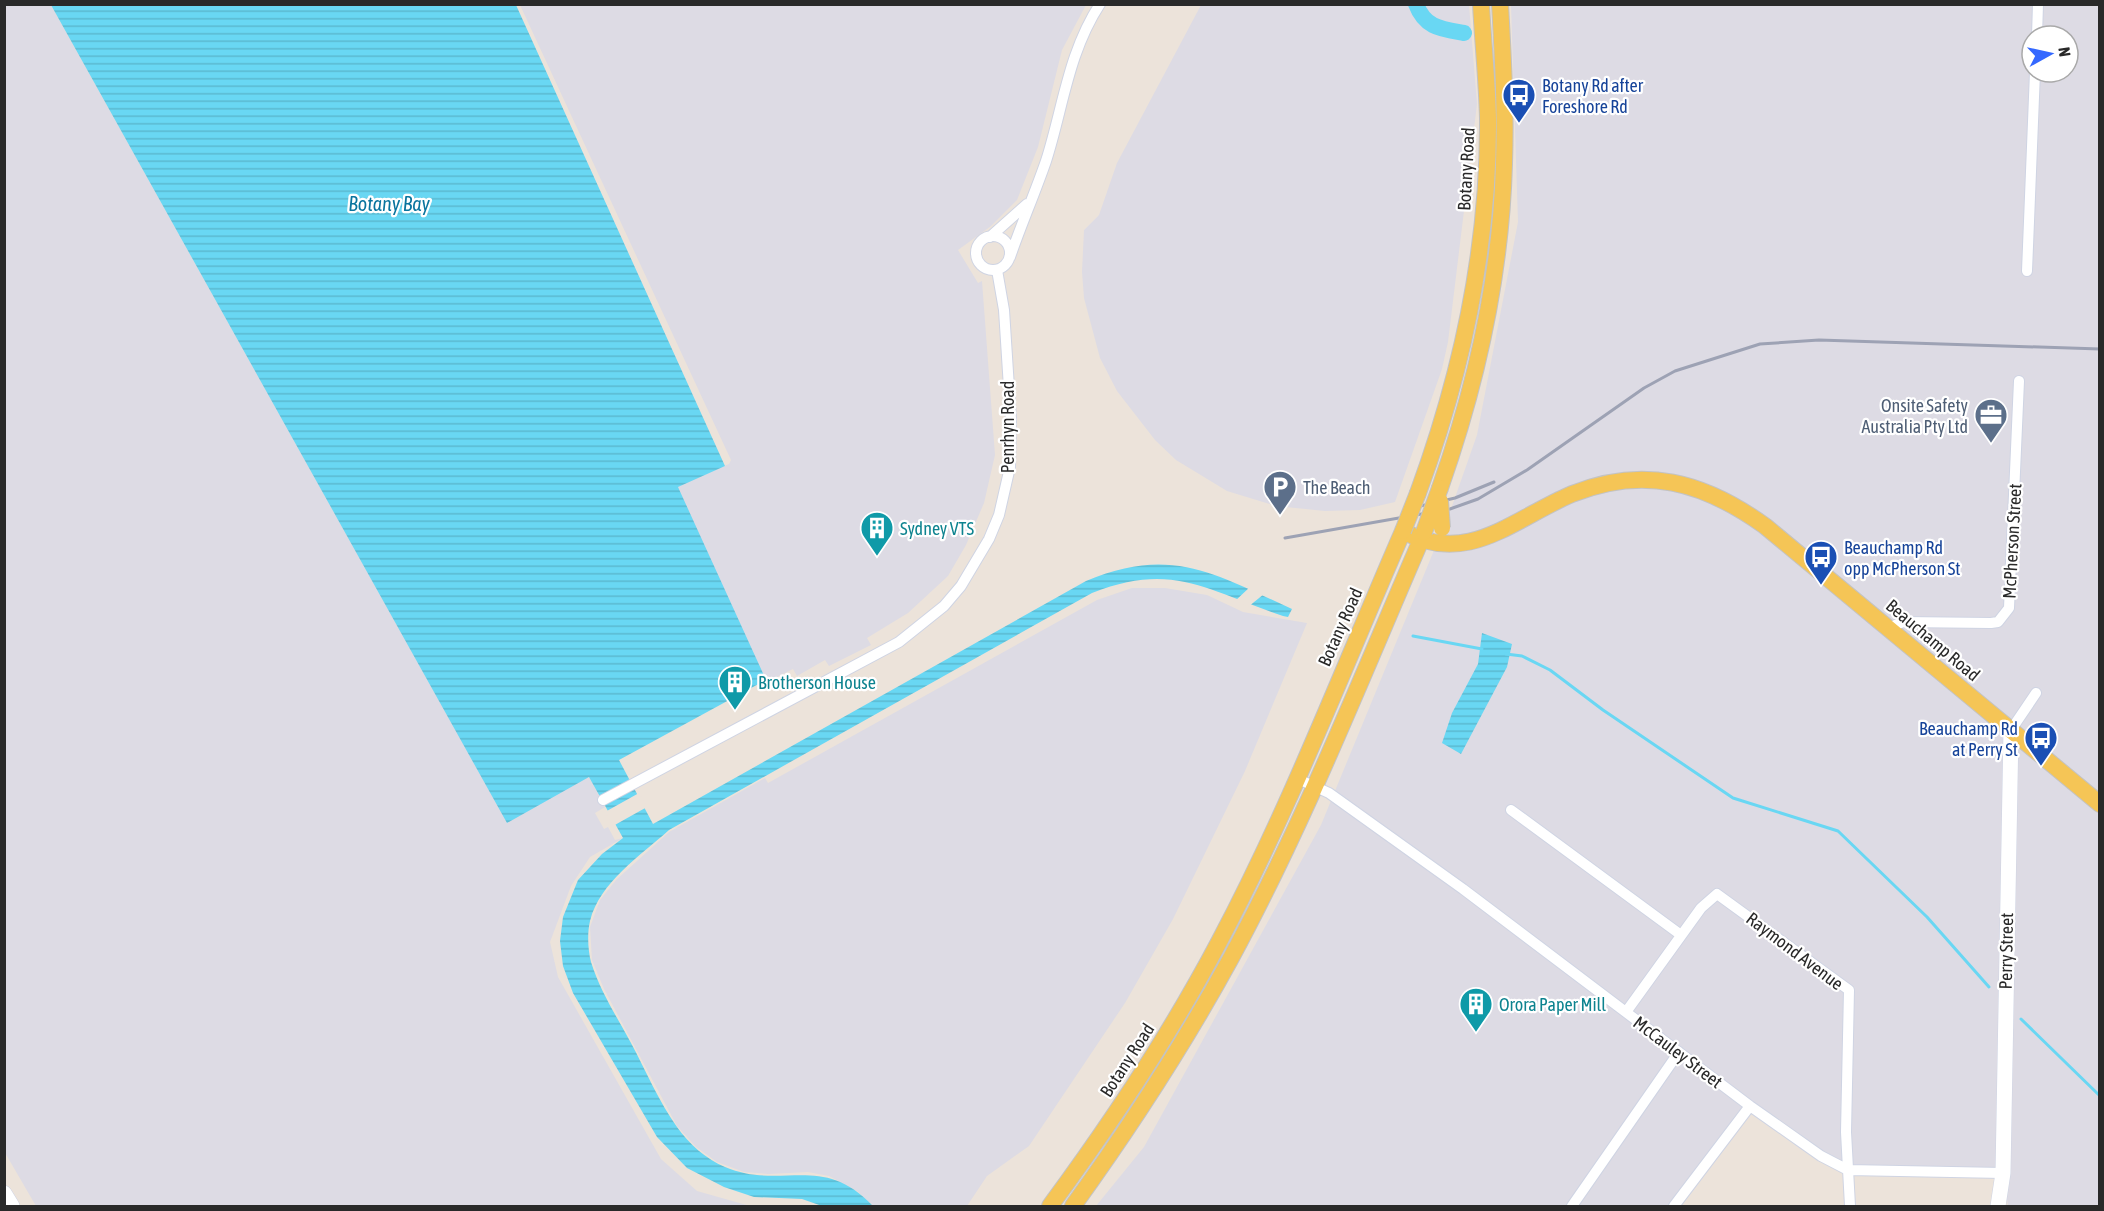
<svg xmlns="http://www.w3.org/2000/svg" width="2104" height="1211" viewBox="0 0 2104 1211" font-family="'Asap Condensed',sans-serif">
<defs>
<pattern id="water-rules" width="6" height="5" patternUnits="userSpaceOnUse" patternTransform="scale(1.5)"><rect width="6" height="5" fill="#69d7f3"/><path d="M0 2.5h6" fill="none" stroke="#5bb9d0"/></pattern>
</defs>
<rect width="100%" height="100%" fill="#ece3da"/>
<path fill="#dddbe4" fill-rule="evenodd" d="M4 5H51L507 822 589 776 605 807 595 813 604 829 608 827 615 840 623 838 590 857 571 886 550 942 558 977 661 1159 697 1191 750 1206H36L4 1151Z
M520 5H1086L1062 50 1038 147 1017 200 991 226 958 250 978 283 982 281 995 455 984 503 966 545 948 576 908 613 867 638 871 645 829 666 825 660 797 676 793 669 765 683 763 680 676 487 729 464 731 460Z
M1201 5H1469L1477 104 1448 342 1442 369 1395 502 1360 510 1325 511 1276 506 1227 491 1176 460 1155 440 1117 391 1100 358 1084 298 1082 272 1084 230 1099 215 1117 163Z
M1511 5H2099V1206H2008L2003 1173 1848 1170 1750 1106 1674 1206H1096L1144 1147 1321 825 1451 509 1477 435 1518 222ZM2032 36H2068V72H2032Z
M1132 588H1165L1207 595 1243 612 1307 623 1245 771 1173 919 1125 1003 1029 1146 987 1176 967 1206H873L857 1191 829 1176 808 1172 769 1174 744 1172 717 1162 696 1147 677 1126 604 989 592 960 590 927 600 900 616 880 669 832 765 778 768 783 1097 600Z"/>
<path fill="url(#water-rules)" d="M51 5H516L725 466 678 487 766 680 619 760 653 824 1086 581C1171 545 1215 574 1292 609L1288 617 1283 616C1207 591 1174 561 1092 593L669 830C640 856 600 882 590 921 587 934 588 950 591 962 600 991 617 1017 631 1043 646 1071 659 1102 677 1127 689 1144 706 1159 725 1167 782 1191 822 1152 873 1206H822L802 1199 754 1197 724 1187 687 1168 657 1137 573 993 563 966 560 941 563 917 578 880 602 854 623 838 589 777 507 823Z
M1482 633 1512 644 1507 667 1461 754 1442 743 1452 713 1478 664Z"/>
<path fill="#ece3da" d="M1250 587 1264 594 1248 607 1235 601Z
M639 793 647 807 613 826 605 812Z"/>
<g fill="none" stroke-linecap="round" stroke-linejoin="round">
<path stroke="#69d7f3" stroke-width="3" d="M1413 636 1482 649
M1506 654 1522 656 1550 670 1603 710 1733 798 1838 831 1927 917 1989 987
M2021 1019 2100 1096"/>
<path stroke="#69d7f3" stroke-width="16" d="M1416 4C1425 28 1441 29 1464 33"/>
<g stroke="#cfd4e3" stroke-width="12">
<path id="street" d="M2037 36 2038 4
M976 253a17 17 0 1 1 34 0a17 17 0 1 1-34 0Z
M990 237 1027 204
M1010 257C1021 225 1035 193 1046 161 1063 108 1068 53 1100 4
M2027 271 2035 72
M1888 628 1903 622 1991 623 1998 622 2009 608 2019 381
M2011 730 2036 693
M1296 778 1329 793 1463 889 1750 1106 1821 1156 1848 1170 2003 1173
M603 800 899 642 944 606 961 586 989 539 999 515 1010 467 1011 419 1004 310 997 270
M1511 810 1681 935
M1626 1012 1701 908 1717 894 1849 990 1846 1132 1850 1206
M1572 1206 1679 1052
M1674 1206 1750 1106"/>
</g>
<g stroke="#cfd4e3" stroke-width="16">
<path id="secondary" d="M4 1193 12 1206
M1998 1206 2003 1173 2011 730"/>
</g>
<g stroke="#c3c3c3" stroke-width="18">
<path id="primary" d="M1440 488C1477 383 1501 275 1504 164 1506 110 1503 58 1500 4
M1418 493C1462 373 1489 247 1488 118 1487 80 1483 42 1481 4
M1050 1206C1112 1122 1170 1035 1219 942 1289 810 1343 669 1403 531 1467 567 1513 519 1572 494 1644 465 1704 482 1765 526L2100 804
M1073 1206C1130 1127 1184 1044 1231 958 1305 821 1362 676 1424 533"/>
</g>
<use href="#street" stroke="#fff" stroke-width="10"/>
<use href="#secondary" stroke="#fff" stroke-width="15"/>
<use href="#primary" stroke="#f5c556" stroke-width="16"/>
<path stroke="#9da2b4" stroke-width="3" d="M1412 508 1455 498 1494 482
M1285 538 1450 509 1478 499 1527 470 1644 388 1675 371 1760 344 1819 340 2100 349"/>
<g stroke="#c3c3c3" stroke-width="18" stroke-linecap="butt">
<path id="primary-bridge" d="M1440 501 1442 528
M1403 531 1418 493
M1424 532 1440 488"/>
</g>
<use href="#primary-bridge" stroke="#f5c556" stroke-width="16"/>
</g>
<defs>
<g id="bus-pin" transform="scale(1.725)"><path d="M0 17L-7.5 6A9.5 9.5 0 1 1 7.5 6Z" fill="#1a4fb4" stroke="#fff"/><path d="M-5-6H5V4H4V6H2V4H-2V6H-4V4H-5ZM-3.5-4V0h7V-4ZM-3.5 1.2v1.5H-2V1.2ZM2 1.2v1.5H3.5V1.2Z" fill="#fff"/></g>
<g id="office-pin" transform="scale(1.725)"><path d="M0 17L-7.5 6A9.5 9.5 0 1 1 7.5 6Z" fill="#5c6f8a" stroke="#fff"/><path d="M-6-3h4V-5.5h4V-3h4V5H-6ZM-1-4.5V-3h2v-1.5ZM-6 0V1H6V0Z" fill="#fff"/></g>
<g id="parking-pin" transform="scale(1.725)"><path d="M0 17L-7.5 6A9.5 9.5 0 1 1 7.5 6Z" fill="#5c6f8a" stroke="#fff"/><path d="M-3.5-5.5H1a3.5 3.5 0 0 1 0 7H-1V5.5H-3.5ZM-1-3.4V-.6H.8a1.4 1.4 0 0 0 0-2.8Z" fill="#fff"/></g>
<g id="building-pin" transform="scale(1.725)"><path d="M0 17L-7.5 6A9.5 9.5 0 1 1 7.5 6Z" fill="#0f9aa8" stroke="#fff"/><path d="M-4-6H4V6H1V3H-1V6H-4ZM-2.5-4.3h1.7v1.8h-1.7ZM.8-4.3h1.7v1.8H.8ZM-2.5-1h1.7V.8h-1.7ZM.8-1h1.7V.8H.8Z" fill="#fff"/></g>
</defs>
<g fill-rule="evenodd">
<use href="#bus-pin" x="1519" y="95"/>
<use href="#office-pin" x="1991" y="415"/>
<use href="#parking-pin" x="1280" y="487"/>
<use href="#building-pin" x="877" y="528"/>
<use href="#bus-pin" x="1821" y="557"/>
<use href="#building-pin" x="735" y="682"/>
<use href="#bus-pin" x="2041" y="738"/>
<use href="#building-pin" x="1476" y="1004"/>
</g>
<g text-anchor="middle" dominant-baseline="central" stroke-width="4.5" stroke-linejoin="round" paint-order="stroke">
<g font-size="18" fill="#164399" stroke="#fff" text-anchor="start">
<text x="1542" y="85">Botany Rd after<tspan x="1542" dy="21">Foreshore Rd</tspan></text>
<text x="1844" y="547">Beauchamp Rd<tspan x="1844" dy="21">opp McPherson St</tspan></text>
<text x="2018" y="728" text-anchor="end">Beauchamp Rd<tspan x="2018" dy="21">at Perry St</tspan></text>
</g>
<g font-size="18" fill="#292929" stroke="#fff">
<text transform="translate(1466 169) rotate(-87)">Botany Road</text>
<text transform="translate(1007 427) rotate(-90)">Penrhyn Road</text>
<text transform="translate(2012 541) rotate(-87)">McPherson Street</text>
<text transform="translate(1340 627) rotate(-66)">Botany Road</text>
<text transform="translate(1933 640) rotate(40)">Beauchamp Road</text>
<text transform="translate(1795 951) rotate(37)">Raymond Avenue</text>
<text transform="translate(2006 951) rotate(-89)">Perry Street</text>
<text transform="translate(1678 1052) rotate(37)">McCauley Street</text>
<text transform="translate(1127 1060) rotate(-57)">Botany Road</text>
</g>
<g font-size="18" fill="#4e5e75" stroke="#fff" text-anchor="end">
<text x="1968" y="405">Onsite Safety<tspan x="1968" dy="21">Australia Pty Ltd</tspan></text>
<text x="1303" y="487" text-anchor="start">The Beach</text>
</g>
<g font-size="18" fill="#0d838f" stroke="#fff" text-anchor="start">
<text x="900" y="528">Sydney VTS</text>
<text x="758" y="682">Brotherson House</text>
<text x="1499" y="1004">Orora Paper Mill</text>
</g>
<g font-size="20" font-style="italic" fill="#09749e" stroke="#fff">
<text x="389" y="203">Botany Bay</text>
</g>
</g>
<rect width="2104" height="1211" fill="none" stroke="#292929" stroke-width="12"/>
<g transform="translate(2050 54) rotate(82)"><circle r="28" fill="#ffffff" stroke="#a9a9a9" stroke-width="1.5"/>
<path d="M0-4.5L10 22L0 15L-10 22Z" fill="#3468ff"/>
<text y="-9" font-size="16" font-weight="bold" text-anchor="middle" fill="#292929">N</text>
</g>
</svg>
